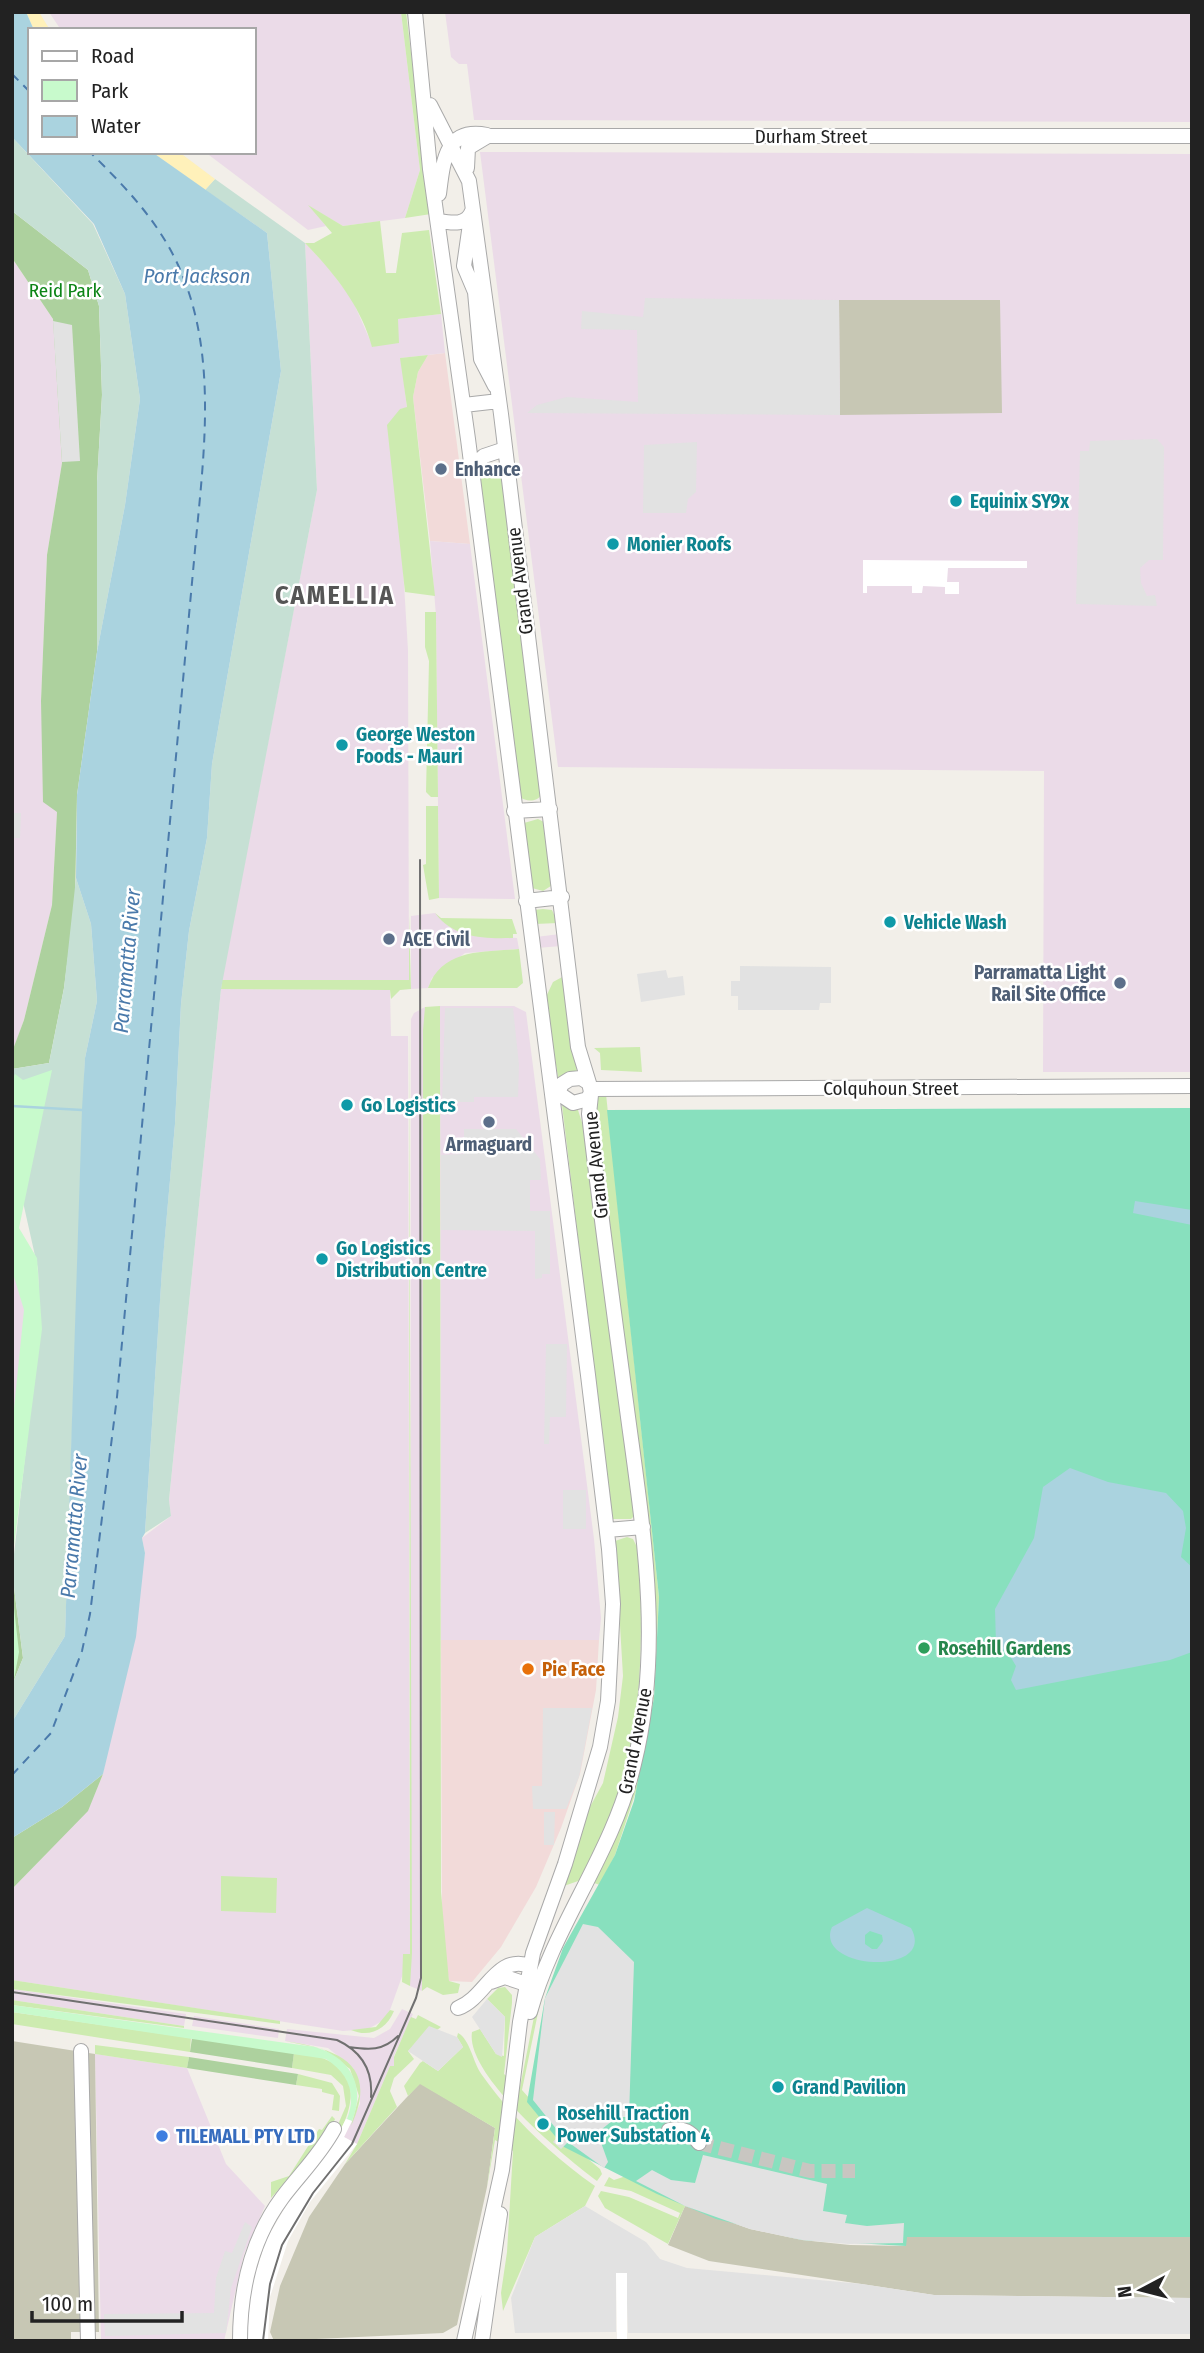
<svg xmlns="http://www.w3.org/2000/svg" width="1204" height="2353" viewBox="0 0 1204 2353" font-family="'Fira Sans Condensed',sans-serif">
<rect width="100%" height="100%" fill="#f2efe9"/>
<path fill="#f2dad9" d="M445 353 470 544 430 541 413 397 418 372 425 360 428 355Z
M441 1640H599L596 1690 580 1774 561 1828 536 1887 501 1947 472 1982 449 1981 442 1931Z"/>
<path fill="#ebdbe8" d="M49 12H401L420 170 405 218 343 226 312 208 326 226 308 230 205 152H254V30H61Z
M445 12H1192V122L474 120 467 64H459L451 57Z
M480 152 1192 154V1072H1043L1044 771 558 767Z
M305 243 326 265 352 299 373 347 397 333 398 319 441 314 445 353 401 358 407 408 400 409 394 420 408 650 409 980H222L317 490Z
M12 258 53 319 62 463 47 555 41 701 57 812 52 905 24 1020 12 1053Z
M430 541 470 544 515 899 439 898 436 616Z
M435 913 450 927 468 935 517 938 519 949 465 953 432 978 428 988 411 989V916Z
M560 934 561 946 537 948 536 937Z
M221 989 390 990 391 1036H408L410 1954 390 2010 384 2020 368 2029 343 2031 12 1980V1889L88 1810 103 1774 145 1553 142 1538 171 1516 169 1500Z
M440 1006H514L526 1012 594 1539 601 1618 599 1640H441Z
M425 1007 424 1978 422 1991 410 1986 411 1019 414 1013Z
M12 1262 27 1309 12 1451Z
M12 1989 186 2014 184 2026 12 2000Z
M402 2009 413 2014 394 2056V2066H390L357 2144 344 2137 360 2104 359 2081 353 2068 328 2048 285 2041 287 2029 374 2038 390 2029Z
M194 2016 279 2029 278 2038 192 2026Z
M95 2054 187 2068 226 2164 265 2206 244 2254 224 2341 101 2340Z"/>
<path fill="#c7c7b4" d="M839 300H1000L1002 413 840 415Z
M12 2041 95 2054 99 2332H71V2341H12Z
M420 2083 495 2128 487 2187 457 2325 443 2333 274 2341 270 2332 280 2286 309 2217 345 2164Z
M685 2206 750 2229 802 2240 850 2245 906 2246V2237H1192V2298L934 2295 709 2261 668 2245Z"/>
<path fill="#cdebb0" d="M401 12H406L431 214 405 218 420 170Z
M308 205 343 226 380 221 386 273H396L402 233 429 230 441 314 398 319 399 343 372 347C361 306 334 273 305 243H314L332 233Z
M428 355 418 372 413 397 435 596 405 592 387 425 400 409 407 407 400 358Z
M491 463 502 471 541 795C537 802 526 802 520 797L478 478 482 467Z
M425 612H436V616L438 797H431L426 792 429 661 425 647Z
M426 806H438L439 898 429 900 423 865 426 864Z
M538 819 546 823 554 884 543 891 532 888 524 823Z
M543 909 552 910 558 923 535 924 534 910Z
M435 913 441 918 512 919 517 934H513V938C485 939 453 938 435 913Z
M409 916 411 989 400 990 391 999 390 990 221 989 222 980H409Z
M519 949 523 983 517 988H428C442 948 484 952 519 949Z
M564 976 571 1005 577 1072 558 1077 545 999 553 982Z
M440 1006 441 1892 449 1981 460 1984 458 1993 443 1995 427 1987 422 1991 423 1030 425 1007Z
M409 1019 412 1953 410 1986 402 1982 403 1954H410Z
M640 1047 642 1072 601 1070 600 1053 594 1048Z
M606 1094 659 1597 654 1698 638 1785 615 1855 600 1885 594 1883 627 1806 656 1630 647 1519 595 1105 596 1098Z
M562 1105 578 1110 585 1132 634 1516 631 1519H612Z
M627 1537 633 1539 639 1551C643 1640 644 1738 609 1822 601 1841 590 1860 581 1880L561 1887 585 1816 603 1783 618 1717 623 1676 615 1541Z
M221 1876 277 1878 276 1913 221 1911Z
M560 1945 539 2008 522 2090 568 2142 600 2169 602 2174 597 2181C565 2157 465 2075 472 2032L480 2029 496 2054 504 2056 505 2017 487 1999 498 1988 505 1987 512 1995V2003L504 2074 520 2087 537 2002Z
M12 1980 280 2021V2024L12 1989Z
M12 2000 184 2026V2028L12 2005Z
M390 2010 394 2011C386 2030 369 2038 351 2030L376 2027Z
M12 2012 191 2038 190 2052 12 2024Z
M418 2015 441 2027 408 2051 414 2059 394 2078 390 2091 397 2107 345 2164 357 2144 390 2066H394V2057L411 2017 416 2019Z
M458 2033C470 2039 473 2063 482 2075 514 2120 550 2154 595 2186L585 2206 535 2237 503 2311 501 2293 507 2252 513 2151 495 2140 487 2187 495 2128 420 2084 408 2096 404 2086 420 2063 423 2061 438 2071 463 2047 457 2037Z
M285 2041C337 2049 380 2063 351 2126L359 2096 350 2069 323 2049Z
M95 2045 189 2057 187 2068 95 2054Z
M294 2053C304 2055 317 2055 327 2060 369 2078 346 2124 329 2151L327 2150 346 2106 343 2086 331 2075 292 2068Z
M298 2074 332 2083 340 2096 339 2111 332 2110 334 2095 322 2092V2089L296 2085Z
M332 2116 335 2119 329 2133 271 2198V2182L289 2176 319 2129 322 2130Z
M626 2176 685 2206 668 2244 605 2208 598 2196 601 2191 629 2197 678 2218 680 2213 631 2191 604 2186 609 2177 614 2180Z"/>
<path fill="#add19e" d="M12 211 88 270 99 306 102 395 97 482V652L77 795 75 901 64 988 49 1063 12 1069V1052L24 1020 52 905 57 812 43 802 41 701 47 555 62 463 53 319 12 258Z
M12 1572 23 1658 12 1685Z
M103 1774 88 1811 12 1889V1838L62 1807Z
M192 2038 294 2053 292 2068 190 2052Z
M189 2057 298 2074 296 2085 187 2068Z"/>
<path fill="#c6e0d4" d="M12 137 93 224 125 294 140 399 125 505 97 652V482L102 395 99 306 88 270 12 211Z
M215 179 305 243 317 490 221 989 169 1500 171 1516 145 1533 162 1269 175 1124 181 1004 189 931 207 838 212 764 220 718 281 371 267 233 205 190Z
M76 878 91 924 97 1001 85 1058 65 1636 12 1722V1685L23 1658 12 1572 40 1324 38 1269 23 1202 12 1184V1069L49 1063 64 988Z"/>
<path fill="#fff1ba" d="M26 12H39L50 30H34Z
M152 152H179L215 179 205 190Z"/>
<path fill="#c8facc" d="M52 1070 19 1228 37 1258 42 1329 12 1561V1428L24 1310 12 1270V1080L15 1074 23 1080Z
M12 1590 19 1652 12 1691Z
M12 2005 315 2047C351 2058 366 2086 352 2121L347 2119C357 2093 348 2073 326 2059L12 2012Z"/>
<path fill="#88e0be" d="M1192 1108V2237H907L906 2246 802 2240 716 2219 657 2194 564 2147 527 2102 545 1998 563 1948 615 1855 634 1801 654 1698 659 1597 607 1110Z"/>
<path fill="#e2e2e2" d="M645 298 839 300 840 415 527 413 537 405 567 397 638 402 637 330 581 329 582 311 643 317Z
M53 321 72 325 80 461 62 462Z
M1157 439 1164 447 1163 560H1149L1140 568 1141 583 1147 596 1155 595 1157 606 1076 604 1080 451H1089L1090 441Z
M697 442 696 492 688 499 686 513H643L644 445Z
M12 813H21L20 838H12Z
M740 966 831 967V1003H820L819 1010H738V996H731V981H740Z
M666 970 668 978 683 976 685 995 641 1002 637 974Z
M445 1008H513L519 1065 518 1097H474V1102H442Z
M464 1129H516L540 1159 541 1180H530V1211H550V1274H542V1278L535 1279V1231L441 1230V1155L464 1154Z
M546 1344H567L566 1417H550L549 1444H544Z
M563 1490H586V1529H563Z
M543 1708H592L579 1777 566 1809H533L532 1786H542Z
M544 1812H555L554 1845H544Z
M583 1924 598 1927 634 1962 629 2117H617L602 2129 599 2137 608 2162 604 2168 568 2142 561 2149 553 2142 559 2135 566 2141 533 2100 545 1998Z
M487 1999 505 2017 502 2057 496 2054 472 2017Z
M429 2026 457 2037 463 2047 438 2071 408 2051Z
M703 2155 827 2184 823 2211 847 2215 845 2223 867 2226 904 2223 903 2243 849 2244 802 2240 750 2229 685 2206 636 2181 652 2170 671 2180 695 2183Z
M585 2206 646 2242 660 2259 687 2268 862 2284 934 2295 1192 2298V2334L628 2333 626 2273H616V2332L515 2333 511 2298 535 2237Z
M245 2222 252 2227 231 2288 226 2333 105 2336 104 2314 214 2313 216 2278 225 2251 232 2253Z"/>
<path fill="#aad3df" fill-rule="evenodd" d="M12 12H26L34 30H30V152H152L267 233 281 371 220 718 212 764 207 838 189 931 181 1004 175 1124 162 1270 145 1533 142 1538 145 1553 136 1637 103 1774 62 1807 12 1838V1722L65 1636 82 1109 85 1058 97 1001 91 924 76 878 77 795 97 652 125 505 140 399 125 294 94 224 12 137Z
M1135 1201 1192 1210V1225L1133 1213Z
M1070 1468 1108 1482 1166 1493 1183 1511 1186 1528 1181 1557 1192 1567V1652L1170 1660 1016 1690 1011 1680 1016 1666 1010 1656 996 1644 995 1609 1034 1538 1043 1487Z
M867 1908 911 1928C938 1977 813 1970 832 1927ZM870 1931 882 1935 883 1941 877 1949H872L865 1944V1935Z"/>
<path fill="#fff" d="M863 560 1027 561V568H948L947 582H959V594H945V587L923 586 922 593H912V586H867V593H863Z
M346 2119 352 2121 344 2137 357 2144 310 2202 288 2241 270 2297 268 2341H243L252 2285 266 2240 293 2194 329 2151Z
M616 2273H627V2341H617Z"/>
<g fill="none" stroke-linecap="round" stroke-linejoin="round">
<path stroke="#aad3df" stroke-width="2.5" d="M12 1106 82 1110"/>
<path stroke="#4a7aab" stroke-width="2" stroke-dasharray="9 7" stroke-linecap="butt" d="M12 74 30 92
M12 1775 51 1733 82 1651 90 1614 117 1397 196 539C206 434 221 321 157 228 138 200 114 176 90 152"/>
<path stroke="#c8c6c1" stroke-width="14" stroke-dasharray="14 7" stroke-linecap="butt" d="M699 2143 810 2171H855"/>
<g stroke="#a9a9a9" stroke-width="16">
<path id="minor" d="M415 12 430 169 468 439 588 1375 609 1549 613 1604 608 1701 600 1747 565 1864 533 1953 520 2022 502 2170 464 2341
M430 105 469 181 501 414 578 1047 589 1083
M467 168 468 148 488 136H1192
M439 194C443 162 445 127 487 135
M438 221C451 223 467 226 472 211
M470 224 464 266 475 292 481 359 495 386
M464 405 499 401
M472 467 484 456 505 449
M514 811 550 809
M526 901 562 897
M570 1079 581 1078 589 1083 591 1092 588 1099 573 1103 558 1093 562 1084Z
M591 1089 1192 1086
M607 1530 643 1527
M491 1982 505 1977 526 1984 534 1981
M458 2008C486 1998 496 1953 530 1966
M530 2012C554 1925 613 1853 634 1764 664 1644 642 1523 626 1402 613 1306 600 1210 589 1114L591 1095
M81 2051 88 2341
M669 2130C684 2127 691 2132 699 2143
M240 2341C240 2289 251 2240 282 2198 300 2174 320 2155 334 2129
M482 2341 500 2214"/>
</g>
<use href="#minor" stroke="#fff" stroke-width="14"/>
<path stroke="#707070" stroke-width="2" d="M12 1992 337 2040C361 2051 373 2070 371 2097
M349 2047C369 2050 383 2051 398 2036
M263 2341 270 2284 282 2245 313 2193 352 2144 416 1998 421 1978 420 860"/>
</g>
<g fill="#5c6f8a" stroke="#fff" stroke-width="2.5">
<circle cx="441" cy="469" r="7"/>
<circle cx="389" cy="939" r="7"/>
<circle cx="1120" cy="983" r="7"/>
<circle cx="489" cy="1122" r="7"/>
</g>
<g fill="#0f9aa8" stroke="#fff" stroke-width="2.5">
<circle cx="956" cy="501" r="7"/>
<circle cx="613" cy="544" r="7"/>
<circle cx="342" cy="745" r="7"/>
<circle cx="890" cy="922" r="7"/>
<circle cx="347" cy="1105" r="7"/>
<circle cx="322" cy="1259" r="7"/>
<circle cx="778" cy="2087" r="7"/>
<circle cx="543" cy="2124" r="7"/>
</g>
<circle fill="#2e9e5b" stroke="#fff" stroke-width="2.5" cx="924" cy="1648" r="7"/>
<circle fill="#e8710a" stroke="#fff" stroke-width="2.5" cx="528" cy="1669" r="7"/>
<circle fill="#3f7fe0" stroke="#fff" stroke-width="2.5" cx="162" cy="2136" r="7"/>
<g text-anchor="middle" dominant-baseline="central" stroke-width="5" stroke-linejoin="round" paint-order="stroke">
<g font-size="19" fill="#222" stroke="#fff">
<text x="811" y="136">Durham Street</text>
<text transform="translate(520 581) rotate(-97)">Grand Avenue</text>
<text x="891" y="1088">Colquhoun Street</text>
<text transform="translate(596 1165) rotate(-96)">Grand Avenue</text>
<text transform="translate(635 1741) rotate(-79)">Grand Avenue</text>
</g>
<g font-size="19" fill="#0c8416" stroke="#fff">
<text x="65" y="290">Reid Park</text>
</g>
<g font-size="19" font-weight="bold" fill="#4e5e75" stroke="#fff" text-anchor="start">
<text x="455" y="469">Enhance</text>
<text x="403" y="939">ACE Civil</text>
<text x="1106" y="972" text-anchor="end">Parramatta Light<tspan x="1106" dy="22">Rail Site Office</tspan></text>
<text x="489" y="1144" text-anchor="middle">Armaguard</text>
</g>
<g font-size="19" font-weight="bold" fill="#0d838f" stroke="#fff" text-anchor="start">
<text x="970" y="501">Equinix SY9x</text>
<text x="627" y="544">Monier Roofs</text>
<text x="356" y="734">George Weston<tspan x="356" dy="22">Foods - Mauri</tspan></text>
<text x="904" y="922">Vehicle Wash</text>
<text x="361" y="1105">Go Logistics</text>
<text x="336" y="1248">Go Logistics<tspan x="336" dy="22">Distribution Centre</tspan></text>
<text x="792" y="2087">Grand Pavilion</text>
<text x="557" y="2113">Rosehill Traction<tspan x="557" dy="22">Power Substation 4</tspan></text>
</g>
<g font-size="19" font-weight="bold" fill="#27864d" stroke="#fff" text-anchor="start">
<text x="938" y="1648">Rosehill Gardens</text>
</g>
<g font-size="19" font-weight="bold" fill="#c56008" stroke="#fff" text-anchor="start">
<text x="542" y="1669">Pie Face</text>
</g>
<g font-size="19" font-weight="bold" fill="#366cbe" stroke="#fff" text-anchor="start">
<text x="176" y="2136">TILEMALL PTY LTD</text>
</g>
<g font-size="21" font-style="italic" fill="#4a7aab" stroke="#fff">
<text x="197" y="276">Port Jackson</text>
<text transform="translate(127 961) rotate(-85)">Parramatta River</text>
<text transform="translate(74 1526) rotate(-85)">Parramatta River</text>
</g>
<g font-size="26" font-weight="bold" letter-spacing="2" fill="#555" stroke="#fff">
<text x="335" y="595">CAMELLIA</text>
</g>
</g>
<rect width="1204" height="2353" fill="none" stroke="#222222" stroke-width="28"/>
<rect x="28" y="28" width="228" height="126" fill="#ffffff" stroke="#a7a7a7" stroke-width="2"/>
<rect x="42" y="51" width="35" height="10" fill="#ffffff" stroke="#a7a7a7" stroke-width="2"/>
<text x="91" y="63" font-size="21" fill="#222222">Road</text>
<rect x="42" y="80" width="35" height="21" fill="#c8facc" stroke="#a7a7a7" stroke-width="2"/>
<text x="91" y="98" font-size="21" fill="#222222">Park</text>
<rect x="42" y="116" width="35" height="21" fill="#aad3df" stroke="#a7a7a7" stroke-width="2"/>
<text x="91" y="133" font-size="21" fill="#222222">Water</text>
<g transform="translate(1141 2290) rotate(263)" stroke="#ffffff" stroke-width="5" paint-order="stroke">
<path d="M0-5L12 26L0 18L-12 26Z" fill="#222222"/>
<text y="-10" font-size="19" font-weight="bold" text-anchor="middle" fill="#222222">N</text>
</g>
<path d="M32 2311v10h150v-10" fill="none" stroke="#222222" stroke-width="3.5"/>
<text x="42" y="2311" font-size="21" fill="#222222" stroke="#ffffff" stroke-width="5" paint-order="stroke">100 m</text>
</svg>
